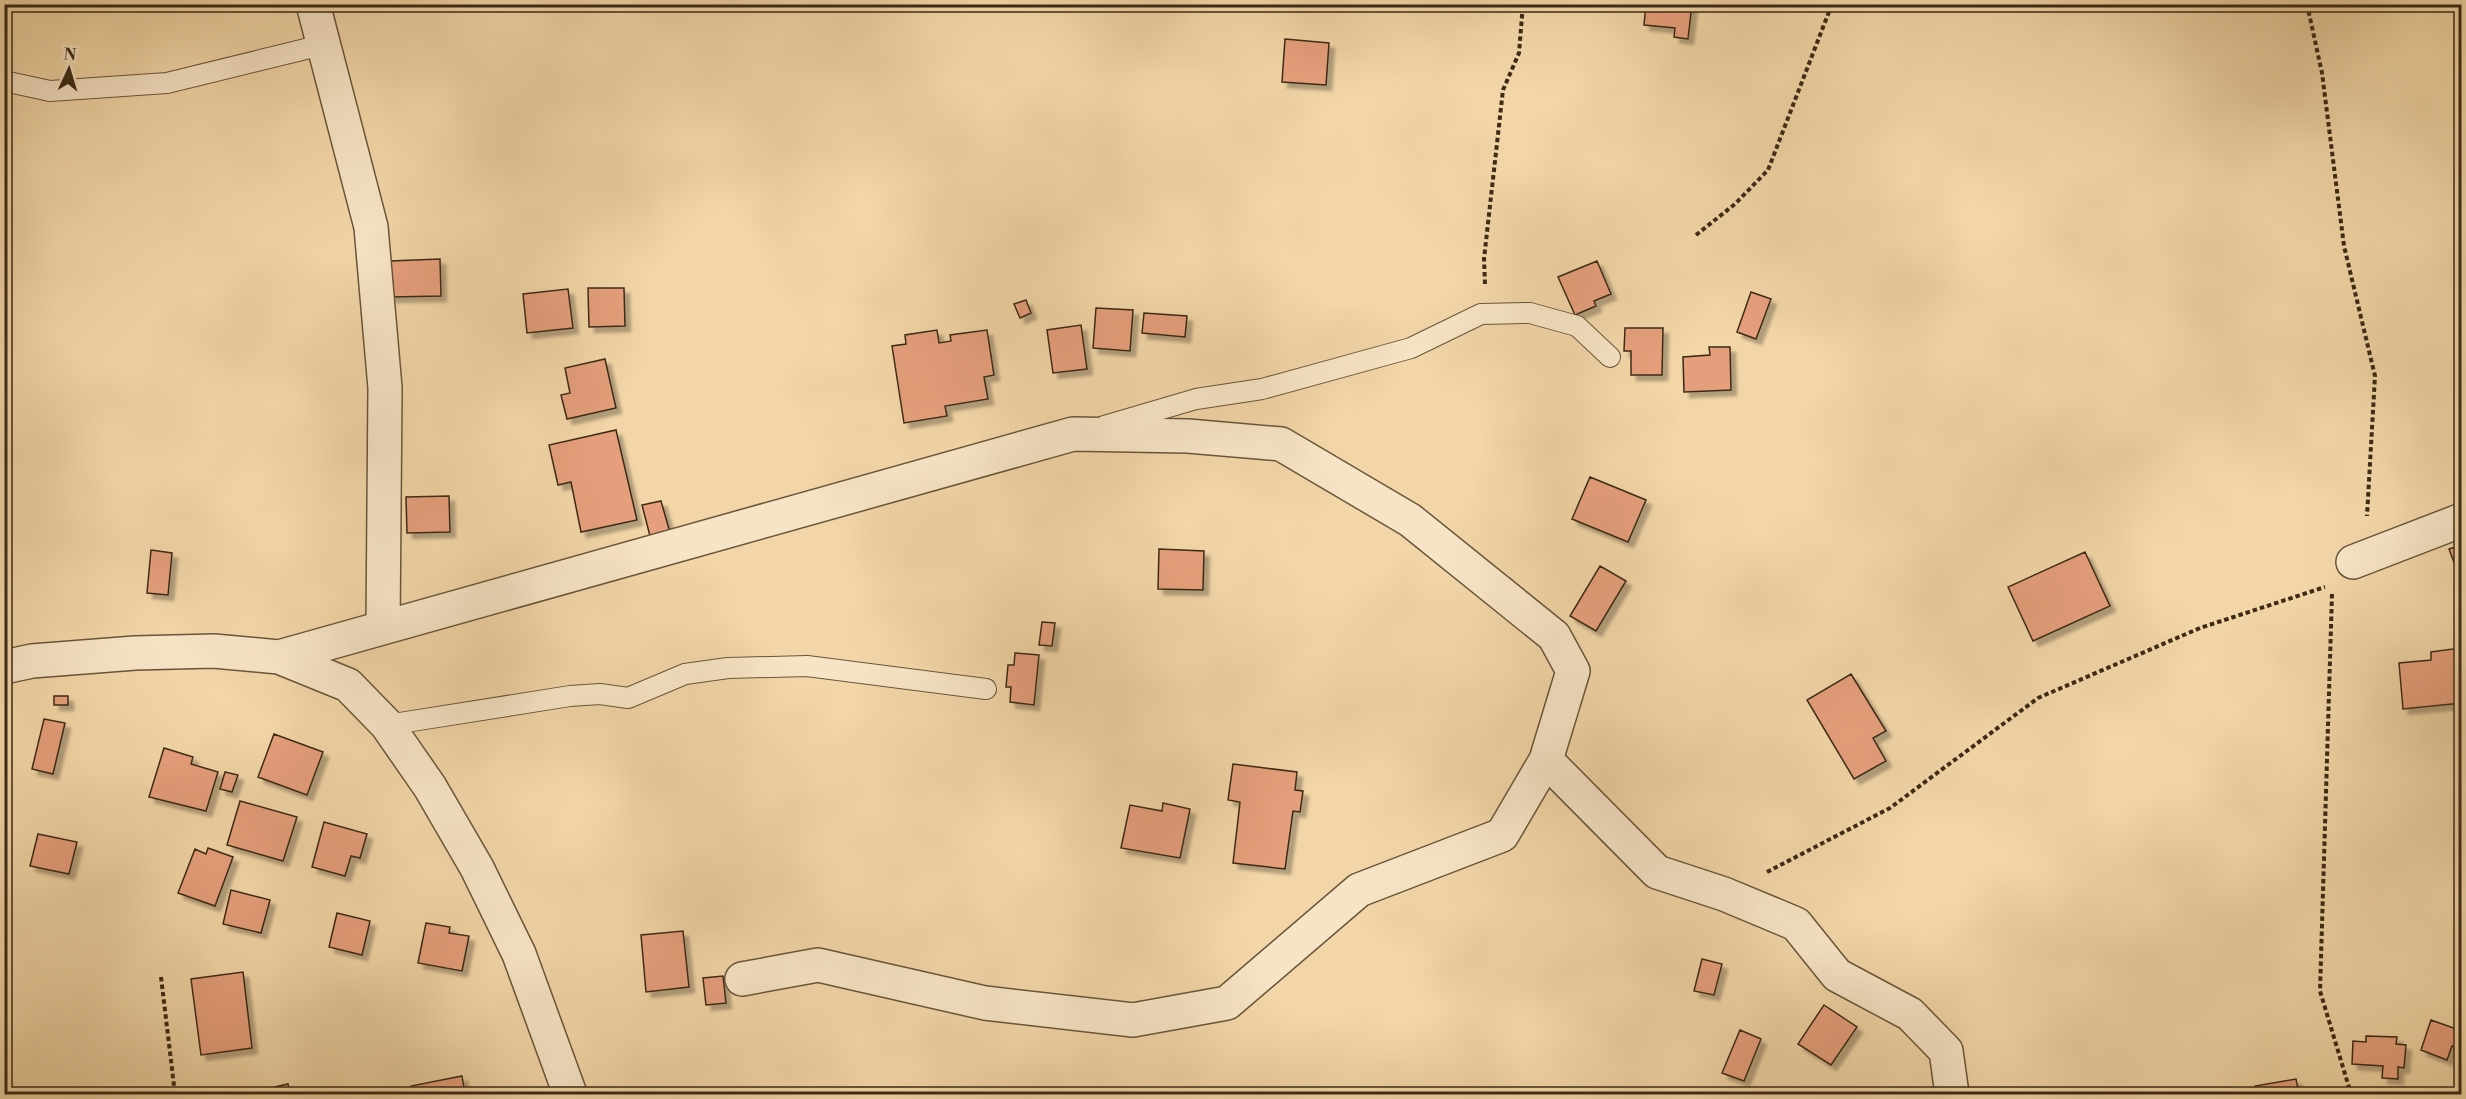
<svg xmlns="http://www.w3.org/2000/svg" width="2466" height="1099" viewBox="0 0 2466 1099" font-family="'Libre Bodoni',serif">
<defs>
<filter id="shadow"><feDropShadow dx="5.5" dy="5.5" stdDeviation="1.5" flood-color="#0004"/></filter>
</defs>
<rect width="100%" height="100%" fill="#f2d6a7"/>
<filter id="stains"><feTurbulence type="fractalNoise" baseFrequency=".00333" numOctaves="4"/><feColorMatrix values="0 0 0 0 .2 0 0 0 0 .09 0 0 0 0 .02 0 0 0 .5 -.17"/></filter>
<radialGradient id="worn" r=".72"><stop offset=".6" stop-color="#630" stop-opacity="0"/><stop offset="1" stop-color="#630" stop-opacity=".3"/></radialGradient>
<path fill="#e69f7b" stroke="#3b2a17" stroke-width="1.5" filter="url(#shadow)" d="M1646 4H1692L1688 39 1674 37 1675 28 1644 25Z
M1285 39 1329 43 1326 85 1282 82Z
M440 259 441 296 390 297V261Z
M1597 261 1611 294 1594 301 1596 306 1575 315 1558 277Z
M588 288H624L625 326 589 327Z
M568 289 573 328 527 333 523 294Z
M1751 292 1771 299 1756 339 1737 332Z
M1026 300 1031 313 1020 318 1014 304Z
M1096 308 1133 310 1130 351 1093 348Z
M1144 313 1187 316 1185 337 1142 333Z
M1081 325 1087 369 1053 373 1047 330Z
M1625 328H1663L1662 375H1631V351H1624Z
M937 330 939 343 951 341 950 335 987 330 994 375 984 377 988 399 945 406 947 416 904 423 892 346 906 344 905 335Z
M1709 347H1730L1731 390 1684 392 1683 357 1710 355Z
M605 359 616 408 567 419 561 395 570 393 565 368Z
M616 430 637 520 581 532 571 482 558 485 549 445Z
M1590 477 1646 500 1628 542 1572 519Z
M449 496 450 532 407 533 406 497Z
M661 501 671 536 651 540 642 505Z
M2462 545V584L2449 549Z
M1159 549 1204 551 1203 590 1158 589Z
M151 550 172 553 168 595 147 593Z
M2085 552 2110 606 2033 641 2008 587Z
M1600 566 1626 581 1596 631 1570 616Z
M1042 622 1055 623 1052 646 1039 645Z
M2460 648 2462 703 2403 709 2399 663 2431 660V652Z
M1015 653 1039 655 1034 705 1010 702 1011 687H1006L1008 665H1014Z
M1851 674 1886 731 1873 738 1886 761 1854 779 1807 700Z
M54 696H68V705H54Z
M44 719 65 723 53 774 32 769Z
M274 734 323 752 307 795 258 777Z
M164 748 193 757 191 764 218 772 206 811 149 797Z
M1233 764 1297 772 1295 790 1303 791 1300 812 1293 811 1285 869 1233 863 1240 802 1228 800Z
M225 772 238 775 232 792 220 789Z
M240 801 297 817 283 861 227 845Z
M1163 803 1190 809 1180 858 1121 848 1130 805 1162 811Z
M324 822 367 834 360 858 351 856 345 876 312 867Z
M38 834 77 842 69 874 30 866Z
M208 848 233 857 215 906 178 893 195 849 206 854Z
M231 890 270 900 261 933 223 924Z
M337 913 370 921 362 955 329 947Z
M426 923 450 927 449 933 469 936 462 971 418 963Z
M683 931 689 987 646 992 641 935Z
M1702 959 1722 964 1714 995 1694 991Z
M243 972 252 1048 201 1055 191 979Z
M723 976 726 1003 706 1005 703 978Z
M1824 1005 1857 1027 1831 1065 1798 1044Z
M2431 1020 2462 1031 2456 1047 2452 1046 2447 1060 2421 1050Z
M1740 1030 1761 1039 1744 1081 1722 1073Z
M2366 1036 2397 1037 2396 1044 2406 1045 2404 1068 2398 1067V1079L2382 1078 2383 1066 2352 1064 2353 1041 2366 1042Z
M462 1076 465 1094H413L411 1086Z
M2296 1079 2299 1094H2257L2255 1086Z
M288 1084 290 1094H258L257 1091Z"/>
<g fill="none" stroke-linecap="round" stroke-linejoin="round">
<g stroke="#69553b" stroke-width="22">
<path id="service" d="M4 81 50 91 167 83 322 45
M1104 426 1196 399 1262 389 1411 348 1481 314 1530 313 1577 326 1610 357
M387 725 570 696 600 694 628 698 685 674 728 668 807 666 986 689"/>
</g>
<g stroke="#69553b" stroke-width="36">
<path id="minor" d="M313 4 371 227 385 388 383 627
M2353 562 2462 520
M279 657 1073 434 1188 436 1281 444 1410 520 1554 636 1573 671 1546 760 1502 835 1359 890 1227 1003 1133 1020 985 1003 818 965 742 979
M4 667 32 661 135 653 214 651 279 657 348 685 387 725 430 787 477 868 519 954 570 1094
M1546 760 1657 872 1724 894 1796 924 1837 975 1910 1014 1946 1051 1952 1094"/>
</g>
<path stroke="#3b2a17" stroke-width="4" stroke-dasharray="4.5 3" stroke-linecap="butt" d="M2307 4 2322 73 2344 246 2375 376 2367 516
M1696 235 1735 204 1768 170 1832 4
M1485 284 1484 259 1503 90 1519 53 1523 4
M2332 594 2320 991 2351 1094
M1767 872 1890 808 2038 698 2200 628 2325 587
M161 977 175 1094"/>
<use href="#service" stroke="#f7e4c6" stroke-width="20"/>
<use href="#minor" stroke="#f7e4c6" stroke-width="33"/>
</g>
<rect width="2466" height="1099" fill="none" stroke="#f2d6a7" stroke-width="24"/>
<rect x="6" y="6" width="2454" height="1087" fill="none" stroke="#3b2a17" stroke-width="3"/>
<rect x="12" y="12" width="2442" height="1075" fill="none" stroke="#3b2a17" stroke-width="1.5"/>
<g transform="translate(69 69) rotate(4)" stroke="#f7e4c6" stroke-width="4.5" paint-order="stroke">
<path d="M0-4.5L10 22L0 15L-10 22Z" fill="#3b2a17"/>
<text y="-9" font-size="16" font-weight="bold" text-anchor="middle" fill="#3b2a17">N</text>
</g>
<rect width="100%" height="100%" filter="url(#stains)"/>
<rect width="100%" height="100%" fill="url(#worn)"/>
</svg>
